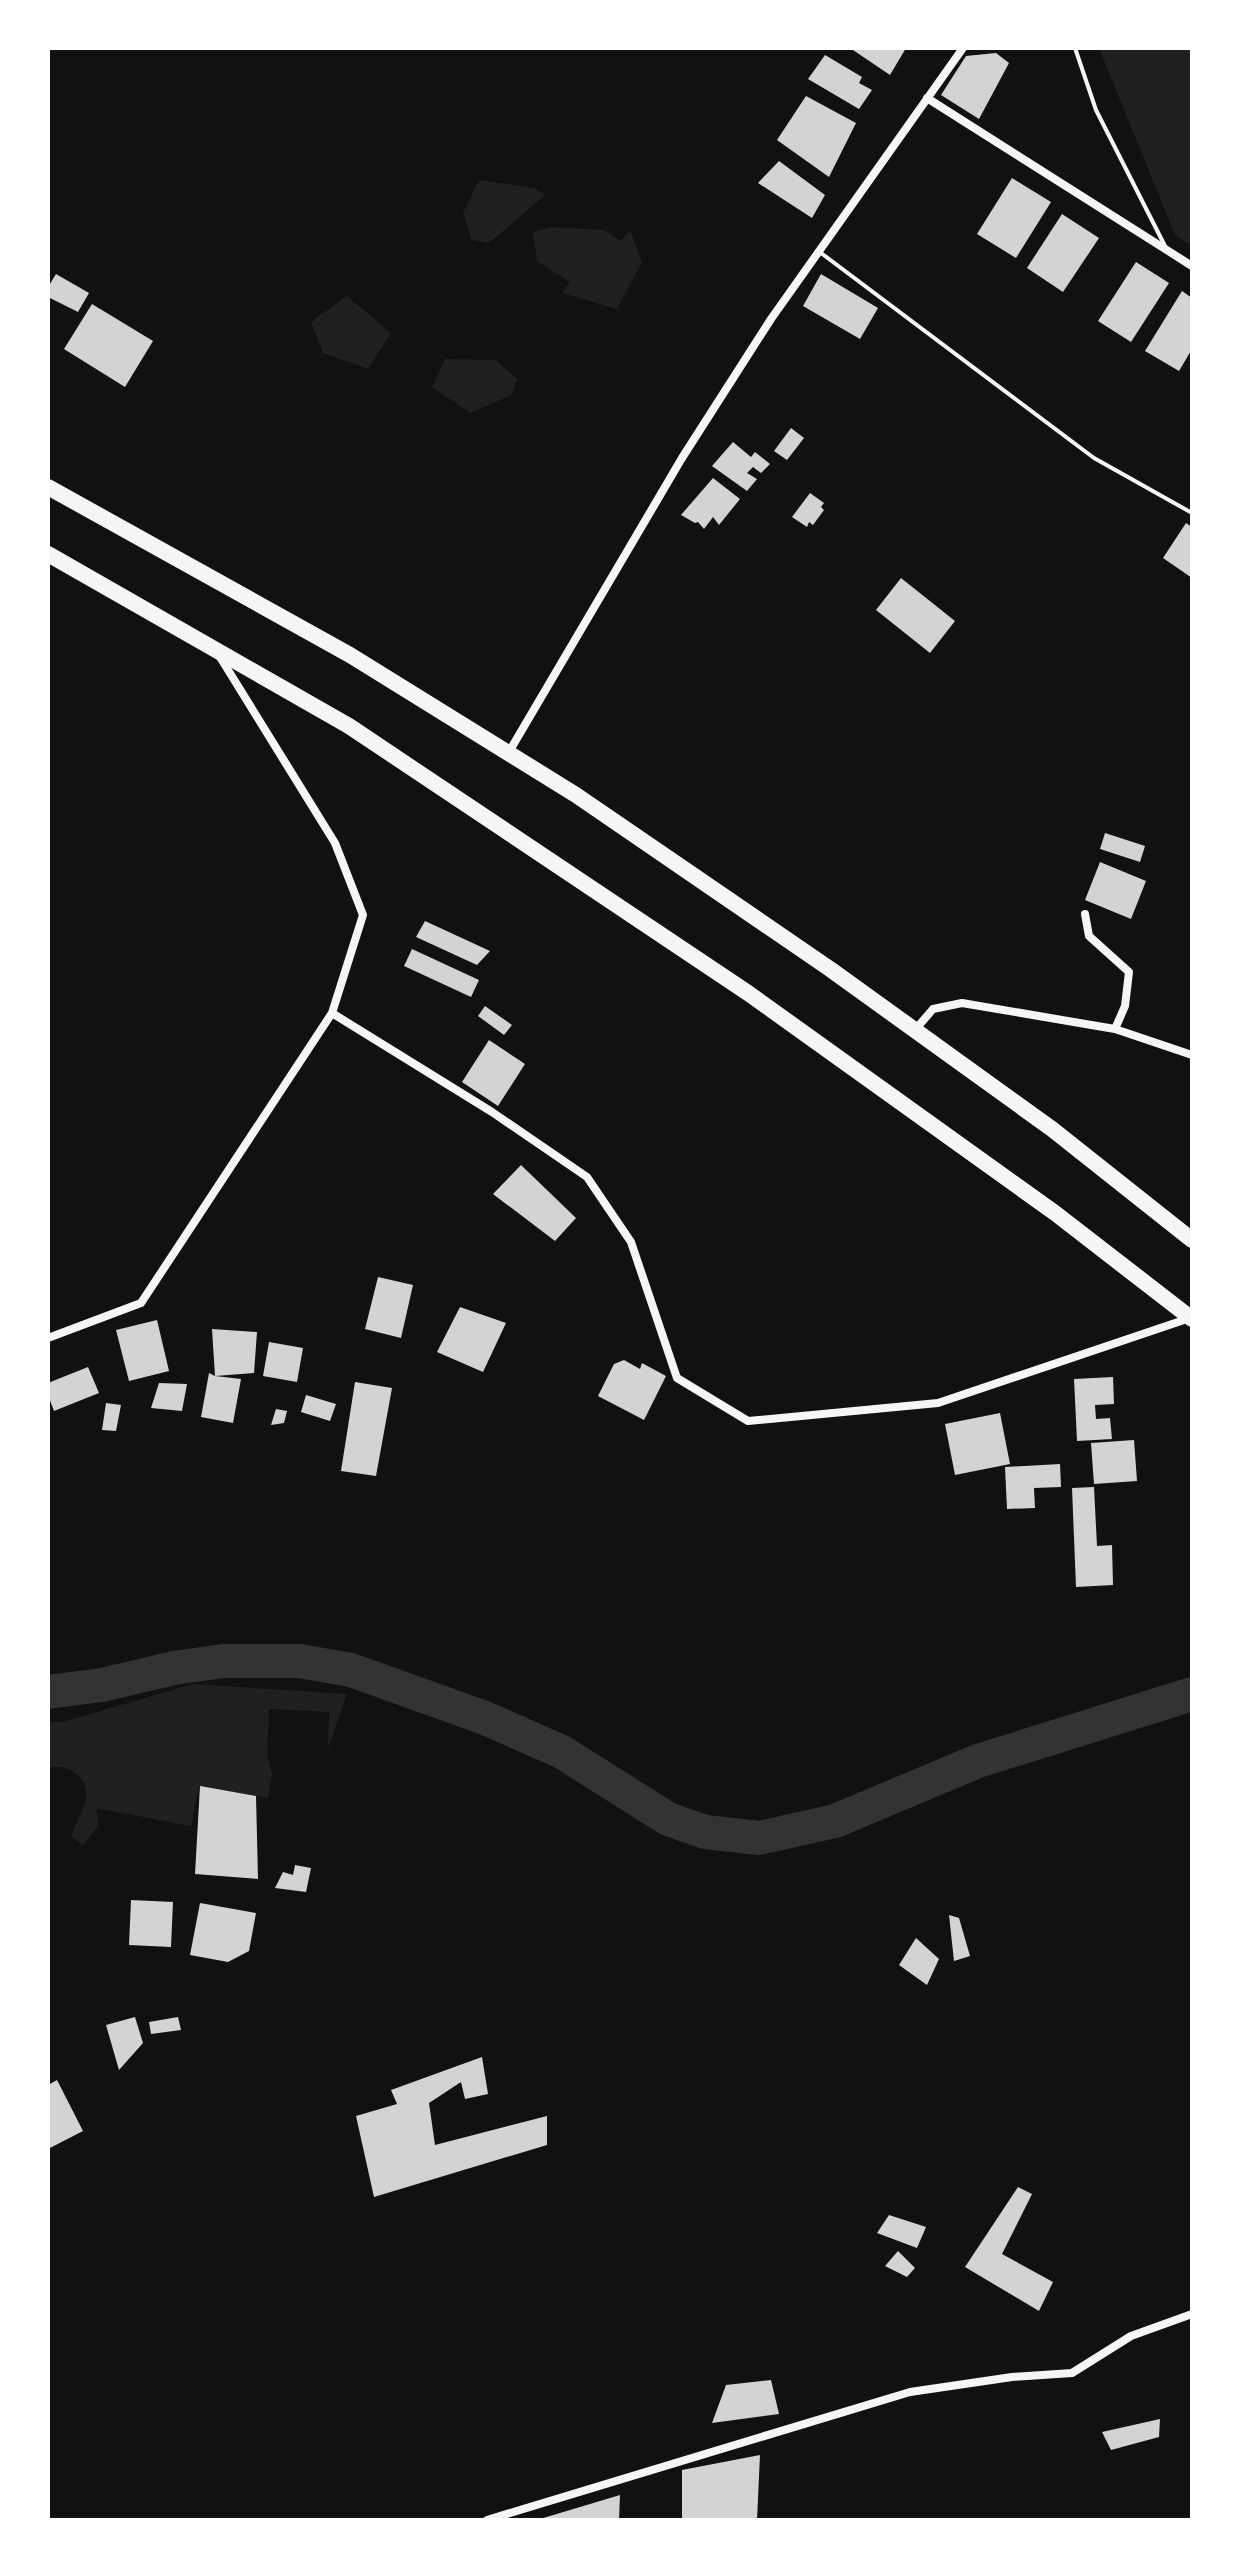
<svg xmlns="http://www.w3.org/2000/svg" width="1240" height="2568" viewBox="0 0 1240 2568" font-family="Lora,serif">
<rect width="100%" height="100%" fill="#111"/>
<path fill="#202020" d="M1099 48H1192V246L1175 235Z
M479 180 535 188 545 195 489 243 472 240 463 213Z
M550 227 604 230 621 241 630 230 642 262 617 309 562 293 570 282 537 261 533 232Z
M347 296 391 333 368 369 323 353 311 322Z
M445 359 496 360 517 379 512 395 470 413 432 387Z
M193 1684 347 1694 328 1748 329 1712 269 1709 267 1755 272 1775 268 1798 199 1786 191 1826 96 1808 99 1825 83 1845 71 1836C76 1824 83 1811 86 1799 90 1778 67 1762 48 1768V1722H62Z"/>
<g fill="none" stroke-linecap="round" stroke-linejoin="round">
<path stroke="#333" stroke-width="34" d="M48 1692 102 1685 174 1668 223 1661H300L351 1670 485 1718 562 1752 668 1819 705 1832 759 1838 835 1821 978 1761 1192 1694"/>
</g>
<path fill="#d3d3d3" d="M850 48H906L890 75Z
M996 53 1009 63 979 119 941 95 966 56Z
M825 55 862 77 859 83 872 90 859 109 808 79Z
M806 96 856 123 829 177 777 140Z
M779 161 825 195 812 218 758 183Z
M1012 178 1051 202 1016 258 977 234Z
M1062 214 1099 238 1063 292 1027 268Z
M1136 262 1169 283 1131 342 1098 321Z
M56 274 89 293 78 312 48 297V287Z
M821 274 878 308 860 339 803 306Z
M1182 291 1192 298V349L1179 371 1145 351Z
M92 304 153 341 125 387 64 349Z
M791 428 804 438 787 460 774 451Z
M733 442 751 457 755 452 770 464 761 473 753 467 747 473 757 479 747 491 712 466Z
M713 478 740 499 719 525 713 517 704 529 698 522 695 523 681 515Z
M810 493 824 503 821 507 824 510 813 525 809 522 807 527 792 517Z
M1186 523 1192 527V578L1163 558Z
M901 578 955 621 930 653 876 610Z
M1105 833 1145 846 1140 862 1100 849Z
M1100 862 1146 881 1131 919 1085 900Z
M425 921 490 951 477 965 416 937Z
M412 949 479 980 471 997 404 966Z
M485 1006 512 1025 504 1035 478 1016Z
M489 1040 525 1064 498 1106 462 1082Z
M521 1165 576 1218 555 1241 493 1194Z
M378 1277 413 1285 401 1338 365 1329Z
M460 1307 506 1323 483 1372 437 1352Z
M157 1320 169 1371 129 1381 116 1330Z
M212 1329 257 1332 254 1373 215 1376 241 1379 233 1423 201 1417 209 1373 215 1376Z
M269 1342 303 1348 297 1382 263 1376Z
M624 1360 640 1369 642 1363 666 1376 644 1420 598 1396 614 1364Z
M88 1367 99 1393 54 1411 48 1395V1383Z
M1113 1377 1114 1404 1095 1405 1096 1419 1110 1418 1112 1439 1077 1441 1074 1379Z
M355 1382 392 1388 376 1476 341 1471Z
M159 1383 187 1384 182 1411 151 1408Z
M306 1395 336 1404 330 1421 301 1412Z
M106 1403 121 1405 116 1431 102 1430Z
M276 1409 287 1411 284 1423 271 1425Z
M1000 1413 1010 1464 955 1475 945 1424Z
M1134 1440 1137 1481 1094 1484 1091 1443Z
M1060 1464 1061 1487 1034 1488 1035 1508 1007 1509 1005 1467Z
M1094 1487 1097 1546 1112 1545 1113 1585 1076 1587 1072 1488Z
M200 1786 256 1796 258 1879 195 1874Z
M295 1865 311 1868 306 1892 275 1888 283 1872 293 1875Z
M131 1900 173 1902 171 1947 129 1945Z
M200 1903 256 1913 249 1951 228 1962 190 1955Z
M949 1915 959 1918 970 1956 954 1961Z
M916 1938 939 1959 927 1985 899 1965Z
M135 2017 143 2043 119 2070 106 2025Z
M178 2017 181 2030 151 2034 149 2022Z
M482 2057 488 2094 465 2099 461 2082 429 2103 435 2145 547 2116V2145L374 2197 356 2116 397 2104 391 2090Z
M57 2080 83 2131 48 2149V2085Z
M1018 2187 1032 2194 1002 2254 1053 2282 1039 2311 965 2267Z
M889 2215 926 2227 917 2248 877 2233Z
M898 2251 915 2268 907 2277 885 2266Z
M771 2380 779 2414 712 2423 726 2385Z
M1160 2419 1159 2437 1111 2450 1102 2432Z
M760 2455 757 2520H682V2470Z
M620 2495 619 2520H540V2519Z"/>
<g fill="none" stroke-linecap="round" stroke-linejoin="round">
<path stroke="#f5f5f5" stroke-width="4" d="M1075 48 1096 110 1166 248
M821 253 1094 458 1192 513"/>
<path stroke="#f5f5f5" stroke-width="8" d="M927 98 1192 266
M509 752 682 458 771 319 963 48
M1085 914 1089 936 1129 972 1125 1006 1115 1029
M332 1013 492 1112 587 1177 631 1242 677 1378 748 1421 938 1403 1190 1318
M915 1030 933 1009 962 1003 1115 1029 1192 1055
M48 1338 141 1303 332 1013 363 915 335 843 220 657
M487 2520 910 2392 1012 2377 1072 2373 1131 2336 1192 2314"/>
<path stroke="#f5f5f5" stroke-width="16" d="M48 487 350 655 576 795 830 969 1052 1129 1192 1240
M48 554 349 726 748 993 1055 1213 1192 1319"/>
</g>
<rect width="1240" height="2568" fill="none" stroke="#ffffff" stroke-width="100"/>
</svg>
